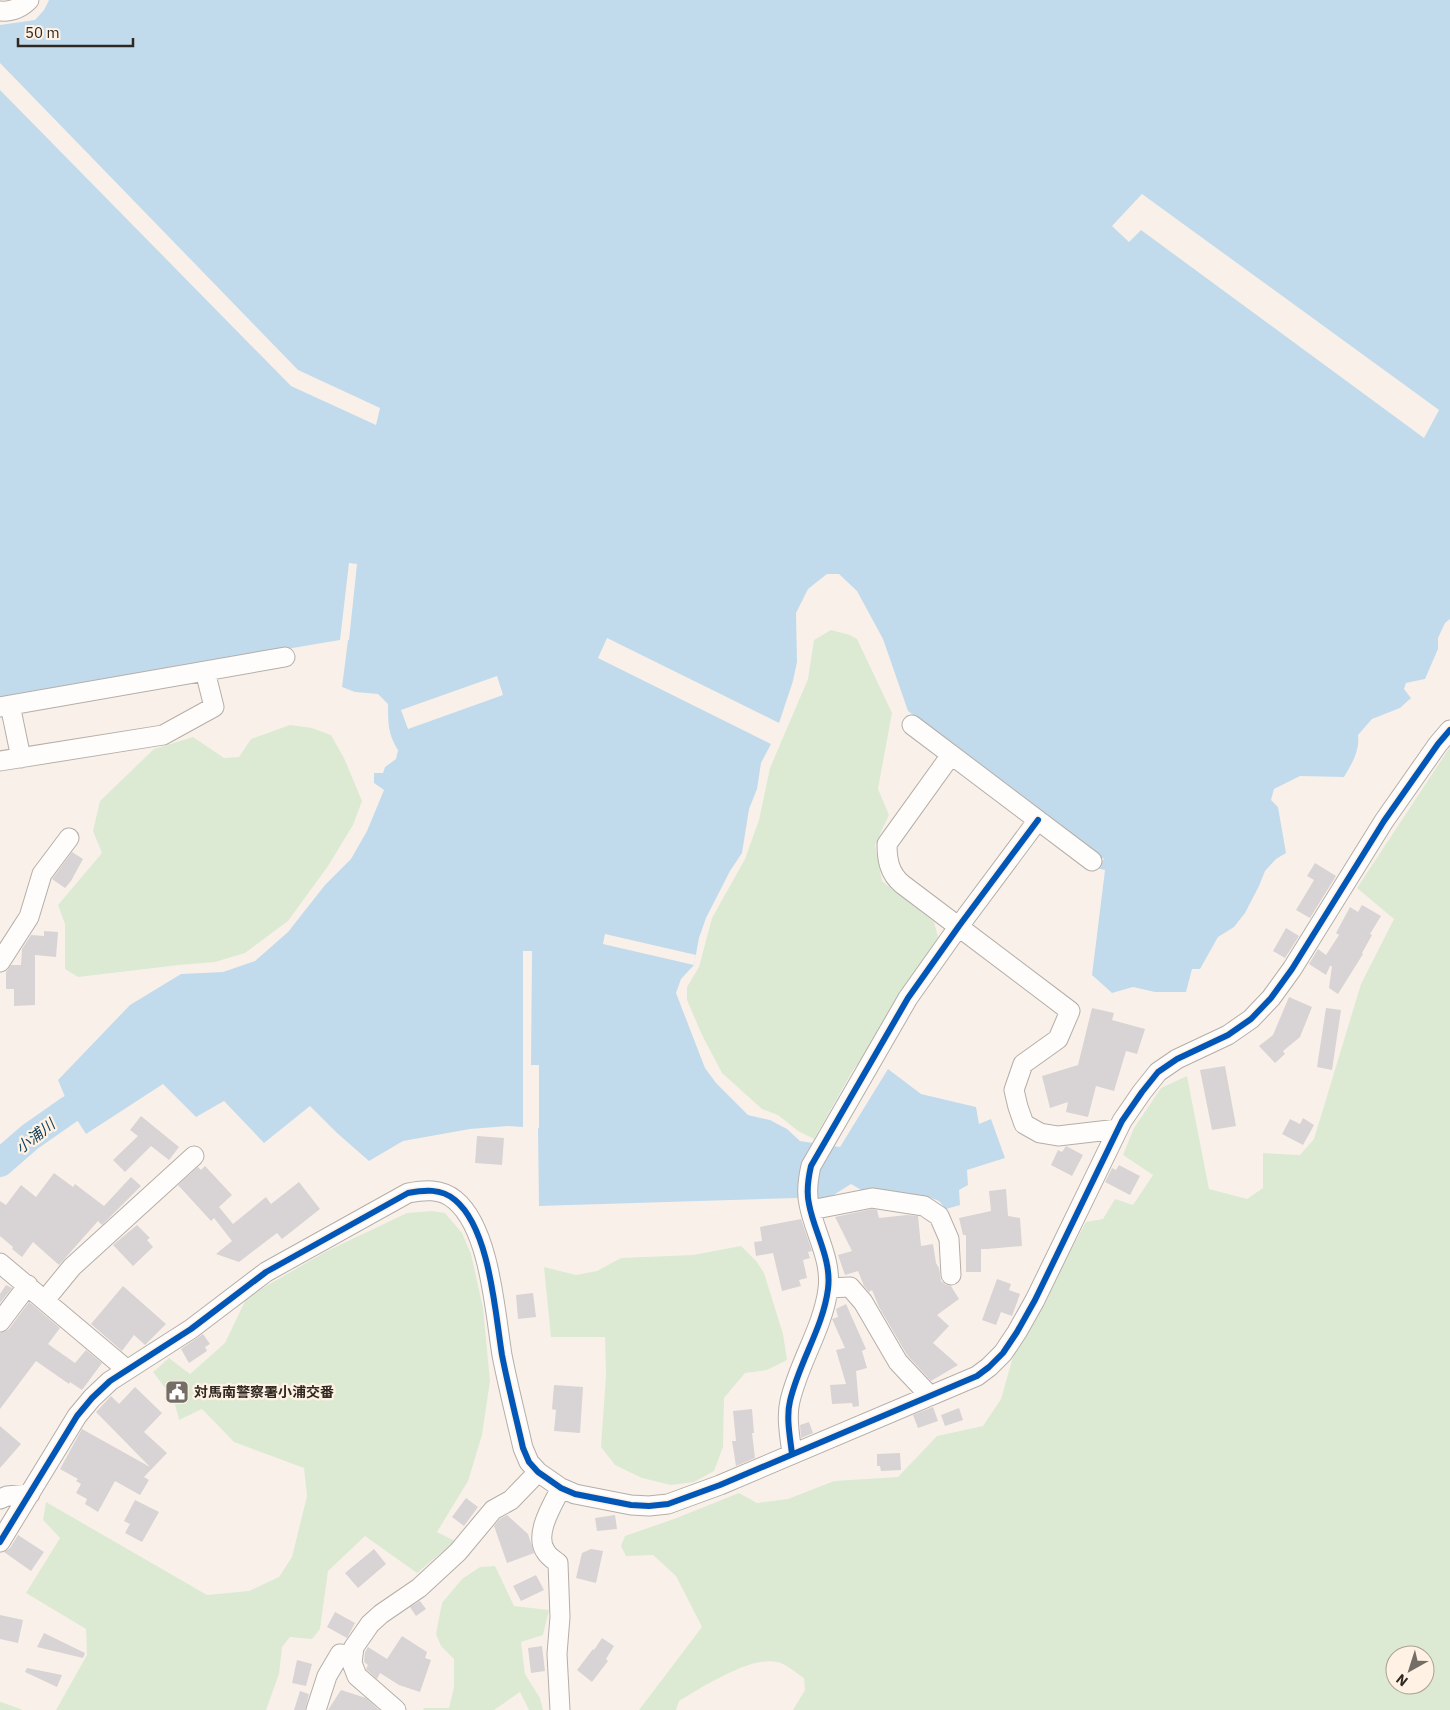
<svg xmlns="http://www.w3.org/2000/svg" width="1450" height="1710" viewBox="0 0 1450 1710" font-family="'IBM Plex Sans','Noto Sans JP',sans-serif">
<rect width="100%" height="100%" fill="#f9f1e9"/>
<path fill="#dcead4" fill-rule="evenodd" d="M831 630 850 635 857 639 892 713 878 789 889 815 875 845 882 881 934 922 938 937 870 1049 853 1070 814 1139 798 1131 778 1115 762 1109 722 1073 702 1035 687 1000V987L699 967 712 918 745 859 759 820 770 768 808 679 814 640Z
M290 725 312 728 331 735 344 758 362 801 353 825 328 866 288 921 245 953 215 962 179 965 78 977 65 969V924L58 905 102 853 93 831 100 801 154 749 193 737 224 758 239 757 251 739Z
M1450 747V1710H793L805 1690 804 1678C796 1673 785 1663 777 1662 750 1656 703 1687 679 1701L676 1710H639L702 1627 676 1576 653 1555 626 1556 621 1546 625 1536 674 1519 739 1493 757 1503 788 1499 834 1481 898 1477 937 1436 983 1426 1001 1399 1013 1357 1086 1222 1103 1219 1115 1199 1133 1205 1153 1175 1123 1155 1134 1128 1161 1088 1187 1076 1209 1189 1247 1199 1263 1188V1153L1300 1155 1314 1139 1361 984 1394 919 1357 888ZM1395 1655H1425V1685H1395Z
M432 1211 445 1213 462 1233 471 1254 483 1308 490 1381 482 1435 468 1481 437 1532 455 1541 417 1573 365 1536 328 1571 320 1629 312 1639 290 1637 282 1647 279 1674 266 1710H56L87 1655 86 1629 26 1593 60 1538 43 1520 46 1502 207 1595 249 1591 279 1577 292 1557 307 1496 304 1468 234 1442 202 1409 179 1420 174 1400 153 1372 169 1358 190 1374 225 1343 247 1297 327 1251 407 1213Z
M741 1246 757 1262 764 1273 783 1334 787 1360 767 1370 745 1373 724 1398 723 1447 714 1471 694 1482 671 1485 642 1478 615 1465 601 1447 606 1375 605 1337H551L544 1267 576 1275 597 1271 621 1258 693 1255Z
M495 1566 514 1606 549 1610 543 1635 521 1642 525 1674 540 1698 543 1710H529L520 1692 494 1710H423L424 1708H449L454 1687V1659L441 1646 436 1634 442 1603 462 1579 480 1567Z
M0 1702H1L23 1710H0Z"/>
<path fill="#c2dbec" d="M49 0H1450V619L1445 623 1438 638V649L1425 679 1406 683 1404 689 1411 698 1400 708 1372 719 1358 735C1360 750 1352 764 1344 777L1300 776 1274 789 1271 800 1278 807 1286 853 1276 859 1265 871 1259 886 1245 913 1234 927 1218 937 1200 969H1192L1186 992H1155L1133 987 1112 993 1092 975 1105 870 1096 868 1104 859 908 711 883 639 857 591 839 574H827L808 589 796 613 797 662 793 681 779 723 607 638 598 658 771 744 761 763 757 789 749 809 742 853 730 871 706 918 699 938 694 965 681 979 676 993 705 1068 716 1083 748 1115 770 1120 787 1129 800 1141 840 1147 888 1069 921 1094 976 1107 979 1124 991 1119 1005 1158 967 1170 968 1185 959 1190 960 1205 946 1209 939 1201 929 1197 863 1191 851 1184 824 1201 797 1198 539 1206 538 1128 508 1126 470 1129 403 1141 369 1161 337 1133 310 1106 264 1143 224 1101 196 1117 163 1084 86 1134 70 1109 58 1080 130 1005 181 974 223 972 255 961 288 932 325 885 351 859 367 831 384 790 374 783V773H383L385 767 396 759 398 750C388 734 388 723 388 704L378 694 355 692 342 687 348 640H340L0 697V90L291 386 376 425 380 408 298 370 0 63V25L35 20 44 10Z"/>
<path fill="#f9f1e9" d="M1142 194 1439 410 1424 438 1141 230 1129 242 1112 226Z
M349 563 357 564 349 640H340Z
M497 676 503 695 408 729 401 710Z
M605 934 696 955 694 965 603 944Z
M523 951H532L531 1065H539V1128H523Z"/>
<g fill="none" stroke-linecap="round" stroke-linejoin="round">
<path stroke="#c2dbec" stroke-width="28" d="M0 1163 30 1137 70 1109"/>
</g>
<path fill="#d8d3d4" d="M72 852 83 859 71 881 65 888 52 879Z
M1315 863 1336 876 1310 918 1296 910 1314 880 1307 876Z
M1362 905 1381 916 1370 934 1372 935 1362 953 1363 954 1338 994 1329 988 1332 966H1330L1326 975 1309 964 1318 949 1326 955 1339 935 1336 933 1350 907 1358 912Z
M1286 928 1299 936 1285 958 1273 951Z
M44 931 58 932 56 957 35 955V1005L14 1006V989H6V972L11 965H21L22 949 31 935 44 936Z
M1289 997 1312 1007 1300 1037 1283 1051 1285 1054 1275 1063 1259 1046 1273 1035Z
M1092 1008 1114 1013 1112 1020 1145 1029 1137 1054 1126 1051 1114 1091 1096 1086 1088 1117 1066 1112 1068 1102 1050 1108 1042 1076 1078 1065Z
M1326 1008 1341 1010 1332 1070 1317 1067Z
M1225 1066 1236 1126 1212 1130 1200 1070Z
M141 1116 179 1147 169 1160 151 1146 125 1172 113 1160 138 1136 130 1130Z
M1303 1118 1314 1125 1303 1145 1282 1134 1290 1119 1300 1124Z
M477 1136 504 1138 502 1165 475 1163Z
M1066 1146 1083 1155 1072 1176 1051 1165 1058 1150 1062 1152Z
M1119 1165 1140 1176 1130 1195 1105 1182 1112 1168 1116 1170Z
M205 1166 232 1195 219 1207 233 1224 266 1197 271 1204 299 1182 320 1209 282 1239 277 1233 239 1262 216 1254 232 1241 214 1218 211 1221 178 1185 198 1167 201 1170Z
M54 1173 73 1187 75 1184 104 1206 131 1177 141 1186 102 1225 98 1221 59 1265 33 1242 22 1257 12 1249 13 1247 0 1236V1201L6 1205 21 1185 36 1197Z
M1006 1189 1008 1216 1020 1218 1022 1246 987 1249H981V1272H966V1235H963L959 1218 991 1211 989 1191Z
M872 1209 877 1210 879 1218 907 1215 918 1216 921 1246 933 1244 936 1263 939 1268 941 1281 946 1285 951 1286 959 1299 937 1315 949 1326 933 1343 958 1365 931 1381 907 1355 879 1307 872 1290 869 1292 864 1286 858 1271 845 1275 838 1255 852 1251 835 1217Z
M801 1219 812 1251 808 1252 810 1258 803 1260 807 1278 799 1280 801 1286 782 1291 773 1253 756 1256 754 1242 762 1241 760 1227Z
M137 1225 150 1238 147 1240 153 1247 133 1266 113 1245Z
M997 1279 1011 1284 1009 1290 1020 1294 1012 1316 1001 1312 996 1325 982 1320Z
M6 1285 12 1288 0 1303V1294Z
M123 1286 166 1324 145 1345 134 1335 122 1351 91 1324Z
M533 1293 536 1317 518 1319 516 1295Z
M29 1302 60 1328 48 1344 75 1363 86 1350 102 1363 82 1390 70 1382 69 1384 36 1361 0 1409V1333L9 1329Z
M846 1304 866 1349 862 1351 867 1368 856 1371 859 1406 853 1407 852 1403 832 1404 830 1385 846 1384 836 1350 845 1348 832 1319 838 1317 836 1309Z
M203 1334 210 1344 205 1347 207 1351 189 1363 181 1349Z
M554 1385 583 1387 580 1433 554 1431 556 1410 552 1409Z
M135 1387 162 1413 144 1432 167 1453 144 1477 149 1480 140 1495 115 1481 98 1512 85 1504 87 1499 76 1493 81 1484 76 1481 78 1479 60 1469 82 1429 150 1467 96 1412 111 1396 119 1404Z
M933 1407 938 1421 918 1428 913 1415Z
M959 1408 963 1420 945 1426 941 1415Z
M752 1409 754 1433H752L755 1458 736 1466 732 1441H736L733 1411Z
M809 1422 813 1433 801 1438 800 1425Z
M0 1426 21 1444 0 1468Z
M900 1453 901 1470 881 1471 880 1466H877V1454Z
M466 1498 478 1507 464 1526 452 1517Z
M135 1500 159 1512 142 1542 125 1533 130 1524 124 1521Z
M507 1515 528 1534 534 1553 507 1563 494 1526 500 1519Z
M615 1515 617 1529 597 1531 595 1518Z
M18 1535 44 1552 31 1571 4 1552 10 1548Z
M374 1549 386 1564 358 1588 345 1573Z
M591 1549 603 1551 596 1583 576 1578 582 1553Z
M536 1575 544 1590 521 1601 513 1586Z
M420 1601 426 1609 416 1616 410 1607Z
M335 1612 355 1623 347 1638 327 1627Z
M0 1615 23 1620 18 1643 0 1639Z
M44 1633 85 1653 83 1658 37 1647Z
M402 1636 427 1652 425 1658 431 1660 420 1692 399 1685 380 1673 377 1679 366 1669 368 1665 364 1662 365 1652 368 1647 387 1659Z
M602 1638 614 1646 606 1659 608 1661 592 1682 577 1670 593 1649 594 1650Z
M542 1646 545 1671 531 1673 528 1648Z
M297 1660 312 1664 306 1686 292 1683Z
M27 1668 62 1675 57 1687 25 1672Z
M341 1690 366 1698 379 1710H328Z
M300 1691 309 1694 305 1710H294Z"/>
<g fill="none" stroke-linecap="round" stroke-linejoin="round">
<g stroke="#b5aea8" stroke-width="21">
<path id="minor" d="M0 11C12 12 21 8 29 0
M10 705 21 758
M0 707 285 657
M912 725 1092 861
M951 755 887 844C887 859 889 873 902 884L1070 1011 1058 1039 1023 1064 1014 1090 1018 1107 1024 1124 1040 1133 1058 1136 1118 1129
M0 761 163 735 214 707 205 671
M0 962 29 917 42 874 69 838
M811 1210 872 1198 924 1206 939 1216 949 1239 951 1275
M0 1263 126 1369
M828 1288 850 1287 863 1302 898 1362 930 1396
M45 1300 72 1267 194 1156
M0 1322 28 1285
M792 1454C790 1437 786 1417 790 1401 799 1362 823 1328 828 1289 832 1259 814 1232 809 1204 806 1191 808 1179 811 1166L908 998 959 926 1038 820
M0 1499 7 1496 30 1494
M0 1542 77 1416 92 1398 110 1381 191 1329 266 1272 408 1193C424 1190 441 1188 455 1200 490 1229 495 1312 502 1355 508 1386 516 1417 523 1448L529 1462 538 1472 561 1488 575 1494 631 1505 649 1506 668 1504 720 1485 977 1376 989 1367 1003 1353 1017 1332 1035 1300 1122 1121 1142 1092 1158 1072 1177 1059 1228 1035 1251 1019 1271 998 1292 969 1384 821 1438 744 1450 730
M316 1710 327 1676 340 1654 352 1655
M396 1710 357 1676 352 1663 354 1647 370 1624 381 1614 419 1588 458 1552 493 1510 511 1500 538 1472
M560 1710 557 1654 560 1617 558 1563C554 1560 548 1556 546 1552 533 1535 553 1504 561 1488"/>
</g>
<use href="#minor" stroke="#fefdfc" stroke-width="19"/>
<g stroke="#fff1e3" stroke-width="9">
<path id="cycleway" d="M792 1454C790 1437 786 1417 790 1401 799 1362 823 1328 828 1289 832 1259 814 1232 809 1204 806 1191 808 1179 811 1166L908 998 959 926 1038 820
M0 1542 77 1416 92 1398 110 1381 191 1329 266 1272 408 1193C424 1190 441 1188 455 1200 490 1229 495 1312 502 1355 508 1386 516 1417 523 1448L529 1462 538 1472 561 1488 575 1494 631 1505 649 1506 668 1504 720 1485 977 1376 989 1367 1003 1353 1017 1332 1035 1300 1122 1121 1142 1092 1158 1072 1177 1059 1228 1035 1251 1019 1271 998 1292 969 1384 821 1438 744 1450 730"/>
</g>
<use href="#cycleway" stroke="#0057b8" stroke-width="6"/>
</g>
<defs>
<g id="civic-square" transform="scale(1.25)"><rect x="-9" y="-9" width="18" height="18" rx="4" fill="#756e67" stroke="#fff1e3"/><path d="M-.6-6.5H3V-4.5H.6V-3L4-1V1h2V6H-6V1h2V-1L-.6-3ZM-1.2 2.5V6h2.4V2.5Z" fill="#fff"/></g>
</defs>
<g fill-rule="evenodd">
<use href="#civic-square" x="177" y="1392"/>
</g>
<g text-anchor="middle" dominant-baseline="central" stroke-width="4.5" stroke-linejoin="round" paint-order="stroke">
<g font-size="14" font-weight="bold" fill="#2e2821" stroke="#fff1e3" text-anchor="start">
<text x="194" y="1392">対馬南警察署小浦交番</text>
</g>
<g font-size="15" font-style="italic" fill="#0a3d59" stroke="#fff1e3">
<text transform="translate(35 1136) rotate(-38)">小浦川</text>
</g>
</g>
<g transform="translate(1410 1670) rotate(219)"><circle r="24" fill="#fff1e3" stroke="#aba195"/>
<path d="M0-4L9 19L0 12L-9 19Z" fill="#756e67"/>
<text y="-8" font-size="14" font-weight="bold" text-anchor="middle" fill="#2e2821">N</text>
</g>
<path d="M18 38v8h115v-8" fill="none" stroke="#2e2821" stroke-width="2.5"/>
<text x="25" y="38" font-size="15" fill="#2e2821" stroke="#fff1e3" stroke-width="4" paint-order="stroke">50 m</text>
</svg>
